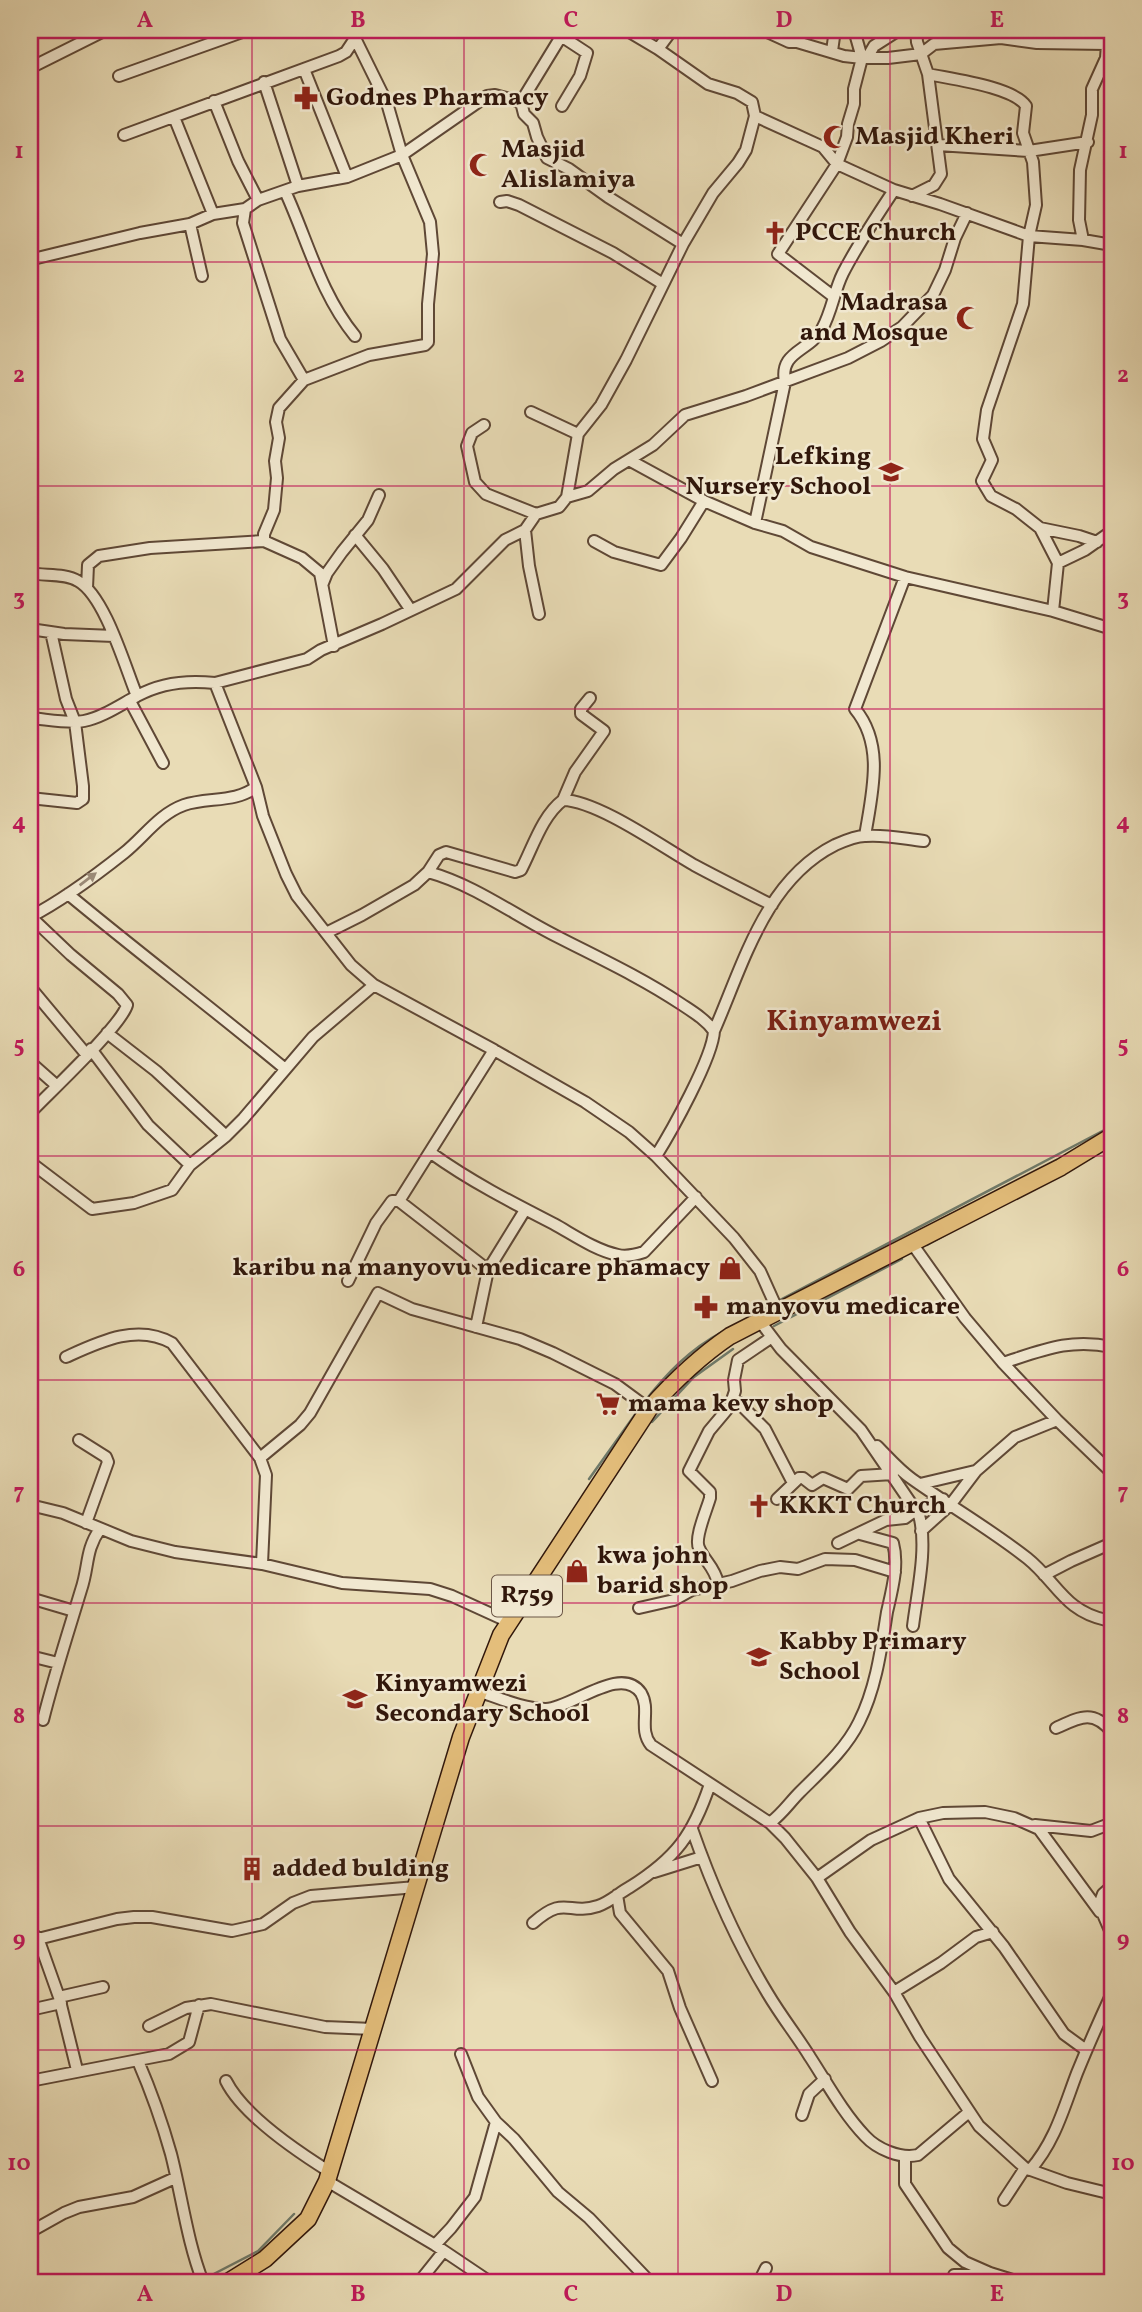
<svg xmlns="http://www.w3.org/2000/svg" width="1142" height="2312" viewBox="0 0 1142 2312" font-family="Vollkorn,serif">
<rect width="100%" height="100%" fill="#e9dcb6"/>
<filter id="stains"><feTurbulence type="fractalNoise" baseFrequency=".00286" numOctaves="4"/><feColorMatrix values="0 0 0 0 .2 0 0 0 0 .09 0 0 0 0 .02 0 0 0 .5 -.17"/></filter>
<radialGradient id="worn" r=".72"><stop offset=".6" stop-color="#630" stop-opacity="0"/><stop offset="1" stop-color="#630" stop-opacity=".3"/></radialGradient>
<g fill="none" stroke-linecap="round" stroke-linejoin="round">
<path stroke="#6f7a6a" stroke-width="2.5" d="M1097 1154 1112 1146
M927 1245 958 1228
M778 1301 1112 1126
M774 1326 902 1259
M645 1401C667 1373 690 1349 722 1332
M652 1422 694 1377 733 1349
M589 1479 639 1409
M204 2279 258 2251 294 2214"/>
<g stroke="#5f4836" stroke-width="14">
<path id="street" d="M626 30 658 49 708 84 737 93 752 102 755 116 823 147 837 164 894 190 940 204 1029 236 1083 240 1112 245
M763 30 789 42H797L844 56 862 58H888L921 54 934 44 1001 38 1037 43 1107 44 1112 41
M561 36 587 53 580 76 562 106
M658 49 672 30
M832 51 835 30
M867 58 874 46 899 30
M30 68 106 30
M304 69 347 177
M928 74C951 79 1014 87 1026 106L1023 133 1033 162 1036 205 1029 236 1023 304 987 410 983 439 992 460 982 481 991 496 1016 509 1040 528 1058 563 1053 611
M119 76 248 30
M264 82 298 186
M214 101 238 161 258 200
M521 102 524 114 533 123 537 137 547 158 569 169 608 197 683 244
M174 117 213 214
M124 135 339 56 346 52 354 40
M938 145 1029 151 1088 142
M285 191C308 241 320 293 355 336
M912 196 934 185 941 174 928 74 917 42 916 30
M500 202 507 201 519 205 613 253 663 284
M190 224 202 276
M1083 240 1079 220 1080 170 1092 115V89L1106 58 1107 44
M33 259 140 233 190 224 213 214 245 209
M834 297 778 254 837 164 847 137 848 124 854 104V89L862 58 854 30
M304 380 369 355 425 345 428 342V304L433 254 430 222 402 155 387 103 351 30
M531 412 578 434
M484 425 472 433 467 446 475 482 486 494 536 514
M629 460 704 501 755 523 783 531 811 547 905 577 1053 611 1112 629
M567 497 588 491 614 469 653 445 685 415 746 396 848 358 881 341 902 327 933 295 945 270 955 238 967 213
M755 523 785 382C779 351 809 352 822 329 832 311 834 291 843 273 858 244 876 217 894 190
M1040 528 1079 536 1097 542
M525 530 529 566 539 614
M355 535 383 569 410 609
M594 541 614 552 661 565 681 538 704 501
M1058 563 1085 550 1112 531
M30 573C45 576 65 573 78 581 105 596 125 667 137 696
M323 583 327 573 342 552 368 520 379 495
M87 588 88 565 99 556 150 548 264 541
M30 629 64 634 114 636
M334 646 320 573 302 558 264 541V534L274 510 277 478 275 461 279 438 276 422 279 408 304 380 280 339 243 223 245 209 258 200 298 186 347 177 402 155 487 96 495 95 521 102 565 30
M215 683 307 659 321 650 382 624 456 589 505 540 525 530 536 514 559 507 567 497 578 434 601 405 626 360 683 244 713 193 738 163 746 150 755 116
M130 701 163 763
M30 718C45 719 69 724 84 721 103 717 120 705 137 696 162 682 188 680 215 683L256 787 263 816 286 874 297 896 351 965 374 985 494 1050 585 1102 629 1132 656 1156 734 1238 760 1271 778 1311
M30 798 77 803 83 799V786L75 722 66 699 51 632
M563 800 575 772 604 731 581 714V709L590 698
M865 836C872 793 885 745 855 709L905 577
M428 872C475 885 514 915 558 937 599 958 642 978 681 1004 693 1012 705 1019 714 1031 713 1057 671 1132 656 1156
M68 894C139 953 213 1009 284 1068
M30 917C63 900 95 876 124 853 144 837 159 814 184 805 207 797 236 803 256 787
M326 933 362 915 414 885 428 872 439 855 446 852 515 872 521 870C533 847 542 816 563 800 598 801 661 846 694 865 720 879 746 892 772 905
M30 987 86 1054
M714 1031C743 965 765 880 835 845 844 841 855 836 865 836 884 834 905 839 924 841
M107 1033 156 1071 226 1136
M91 1049 148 1125 190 1165
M30 1062 56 1085
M30 1113C49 1093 121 1026 127 1005L118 994 71 955 31 917
M431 1153C470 1181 511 1202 554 1224 574 1235 595 1250 618 1255 627 1257 635 1255 644 1252L696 1197
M30 1162 92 1209 134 1203 172 1190 190 1165 226 1136 243 1119 313 1037 374 985
M399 1201 494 1050
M911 1242 965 1318 1003 1363 1057 1420 1112 1473
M348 1281 376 1223 392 1201H399L488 1270
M759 1320 781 1349 861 1430 919 1515C928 1547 917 1593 913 1626
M476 1327 488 1270 525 1210
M66 1357C99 1342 137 1323 172 1343L260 1458 266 1475 262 1564
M1003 1363C1043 1350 1070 1338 1112 1347
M733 1397 765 1429 793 1483
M79 1440 106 1457 108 1462 86 1523
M877 1446C888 1457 899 1470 912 1479 950 1506 990 1529 1027 1558 1057 1582 1064 1611 1106 1620L1112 1617
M260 1458 300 1425 310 1413 378 1293 412 1309 520 1339 553 1353 615 1384 649 1409
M920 1484 975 1471
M777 1499 799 1478H803L812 1485 823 1478 848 1489 861 1476 893 1474
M30 1505 63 1513 131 1541 175 1552 262 1564 342 1583 430 1589 452 1596 509 1622
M921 1531 951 1504 976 1471 1015 1437 1057 1420
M838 1543 886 1520 905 1518 916 1510 943 1499
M1044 1575 1071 1561 1112 1543
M718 1583C714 1566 705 1562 699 1548 694 1538 707 1509 710 1498V1492L689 1471 709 1431 730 1406 735 1391 734 1380 738 1360 772 1337
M30 1598 74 1611
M639 1608 674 1600 692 1590 732 1581 760 1571 780 1567 798 1569 825 1559 855 1560 895 1572
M30 1656 58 1663
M478 1691C499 1698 524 1709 546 1709 572 1708 621 1664 641 1693 651 1710 638 1729 651 1745L770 1823 785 1838 817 1878 850 1932 894 1992 920 2037 979 2126 1025 2168 1067 2183 1112 2194
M43 1720C54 1676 68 1633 81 1590 89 1567 85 1550 100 1529
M1056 1728C1080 1717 1093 1709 1112 1732
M919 1818 949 1879 1004 1947 1064 2034 1086 2050
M770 1823C784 1812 789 1803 800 1792 821 1771 846 1749 859 1722 876 1688 881 1650 887 1612 892 1590 899 1565 893 1543L860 1534
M1035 1825 1091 1831 1112 1823
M692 1829C712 1886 737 1943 768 1994 781 2016 797 2036 810 2057 827 2083 843 2113 865 2136 877 2149 900 2159 918 2155L969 2112
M654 1872 702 1857
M817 1878 871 1840 919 1818 943 1813 985 1812 1014 1818 1039 1829 1100 1912
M1112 1886 1103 1894 1099 1905 1112 1935
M617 1895 620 1913 668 1971 680 2008 712 2081
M533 1923C566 1894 567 1916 598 1906 610 1902 619 1893 630 1887 676 1858 693 1835 710 1784
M30 1932 38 1938 59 1997 77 2070
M30 1941 117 1919 134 1917H152L232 1931 263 1924 293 1903 311 1896 416 1887
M894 1992 941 1963 976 1937 993 1932
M59 1997 103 1987
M30 2010 61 2003
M149 2026 186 2008 211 2004 325 2027 373 2029
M461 2054 478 2097 496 2122 514 2139 558 2192 589 2218 650 2282
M138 2061C151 2091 162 2122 171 2154 182 2197 187 2241 203 2282
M30 2081 169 2054 189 2042 199 2005
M226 2081C243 2115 298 2152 330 2172
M802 2115 809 2094 825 2079
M905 2156V2184L948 2248 965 2262 990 2273 1019 2282
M1030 2170C1055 2142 1064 2107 1077 2073 1088 2046 1100 2019 1112 1993
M327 2181 435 2245 490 2282
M1004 2200 1025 2168
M30 2232 64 2213 79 2207 133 2197 175 2178
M435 2245 451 2228 475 2197 496 2122
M954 2275 986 2274
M419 2282 443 2252
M759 2282 766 2268"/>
</g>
<g stroke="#31170b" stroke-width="19">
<path id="primary" d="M228 2282 265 2259 308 2219 327 2181 461 1737 501 1635 649 1409C674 1381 699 1357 730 1336L1061 1167 1112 1136"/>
</g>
<use href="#street" stroke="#f1e8d0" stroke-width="10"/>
<use href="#primary" stroke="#e4be7b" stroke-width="16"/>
</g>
<defs><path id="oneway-solid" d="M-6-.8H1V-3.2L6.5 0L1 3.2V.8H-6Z" transform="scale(1.75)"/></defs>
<use fill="#9b8a77" href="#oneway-solid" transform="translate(88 879) rotate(-37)"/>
<path fill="none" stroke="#c2185b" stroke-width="2" stroke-opacity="0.55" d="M252 30V2282M464 30V2282M678 30V2282M890 30V2282M30 262H1112M30 486H1112M30 709H1112M30 932H1112M30 1156H1112M30 1380H1112M30 1603H1112M30 1826H1112M30 2050H1112"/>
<defs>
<g id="pharmacy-bare" transform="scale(1.89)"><path d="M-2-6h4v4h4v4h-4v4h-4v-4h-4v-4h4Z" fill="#8f2418" stroke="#f1e8d0" stroke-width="2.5" paint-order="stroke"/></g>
<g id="mosque-bare" transform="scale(1.89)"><path d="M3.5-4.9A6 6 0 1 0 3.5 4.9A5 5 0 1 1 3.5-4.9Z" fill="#8f2418" stroke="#f1e8d0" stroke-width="2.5" paint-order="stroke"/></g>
<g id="church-bare" transform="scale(1.89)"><path d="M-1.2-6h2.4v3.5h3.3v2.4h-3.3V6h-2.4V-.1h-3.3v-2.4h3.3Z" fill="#8f2418" stroke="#f1e8d0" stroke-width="2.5" paint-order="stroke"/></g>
<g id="school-bare" transform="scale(1.89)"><path d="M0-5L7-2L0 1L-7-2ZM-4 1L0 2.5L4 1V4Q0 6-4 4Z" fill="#8f2418" stroke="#f1e8d0" stroke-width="2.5" paint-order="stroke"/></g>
<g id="shop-bare" transform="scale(1.89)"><path d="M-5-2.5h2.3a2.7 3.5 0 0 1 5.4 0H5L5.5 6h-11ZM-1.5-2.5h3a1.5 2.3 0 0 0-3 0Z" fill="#8f2418" stroke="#f1e8d0" stroke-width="2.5" paint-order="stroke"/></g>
<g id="supermarket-bare" transform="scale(1.89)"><path d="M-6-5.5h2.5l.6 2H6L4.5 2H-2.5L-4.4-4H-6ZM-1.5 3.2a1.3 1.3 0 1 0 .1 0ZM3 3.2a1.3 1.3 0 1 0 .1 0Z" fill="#8f2418" stroke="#f1e8d0" stroke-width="2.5" paint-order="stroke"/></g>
<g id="building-bare" transform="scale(1.89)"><path d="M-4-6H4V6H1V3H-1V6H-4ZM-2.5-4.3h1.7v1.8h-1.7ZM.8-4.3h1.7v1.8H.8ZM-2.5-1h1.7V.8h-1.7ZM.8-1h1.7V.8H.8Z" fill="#8f2418" stroke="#f1e8d0" stroke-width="2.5" paint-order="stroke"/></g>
</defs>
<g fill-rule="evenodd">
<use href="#pharmacy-bare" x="306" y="98"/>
<use href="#mosque-bare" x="835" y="137"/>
<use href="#mosque-bare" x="481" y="165"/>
<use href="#church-bare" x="775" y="233"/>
<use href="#mosque-bare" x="968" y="318"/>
<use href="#school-bare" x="891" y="472"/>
<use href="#shop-bare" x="730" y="1268"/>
<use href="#pharmacy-bare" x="706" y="1307"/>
<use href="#supermarket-bare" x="608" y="1404"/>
<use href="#church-bare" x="759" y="1506"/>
<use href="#shop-bare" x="577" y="1571"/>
<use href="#school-bare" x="759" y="1657"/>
<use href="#school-bare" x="355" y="1699"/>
<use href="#building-bare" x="252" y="1869"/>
</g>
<g text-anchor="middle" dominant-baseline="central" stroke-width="5" stroke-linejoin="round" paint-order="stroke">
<rect fill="#f1e8d0" stroke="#6b5646" stroke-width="2" x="492" y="1575.5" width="70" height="41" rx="5"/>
<g font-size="24" font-weight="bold" fill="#31170b">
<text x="527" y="1596">R759</text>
</g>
<g font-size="26" font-weight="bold" fill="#31170b" stroke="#f1e8d0" text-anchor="start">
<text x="326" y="98">Godnes Pharmacy</text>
<text x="855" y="137">Masjid Kheri</text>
<text x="501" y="150">Masjid<tspan x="501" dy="30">Alislamiya</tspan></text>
<text x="795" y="233">PCCE Church</text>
<text x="948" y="303" text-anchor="end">Madrasa<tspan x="948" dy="30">and Mosque</tspan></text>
<text x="871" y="457" text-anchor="end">Lefking<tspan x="871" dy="30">Nursery School</tspan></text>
<text x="710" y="1268" text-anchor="end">karibu na manyovu medicare phamacy</text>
<text x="726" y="1307">manyovu medicare</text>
<text x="628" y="1404">mama kevy shop</text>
<text x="779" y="1506">KKKT Church</text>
<text x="597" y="1556">kwa john<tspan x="597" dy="30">barid shop</tspan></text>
<text x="779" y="1642">Kabby Primary<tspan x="779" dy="30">School</tspan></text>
<text x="375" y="1684">Kinyamwezi<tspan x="375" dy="30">Secondary School</tspan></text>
<text x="272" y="1869">added bulding</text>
</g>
<g font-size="30" font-weight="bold" fill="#7a1f14" stroke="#f1e8d0">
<text x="854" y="1022">Kinyamwezi</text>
</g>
</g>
<rect width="1142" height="2312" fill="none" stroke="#e9dcb6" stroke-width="77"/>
<rect x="38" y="38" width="1066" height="2236" fill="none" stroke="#c2185b" stroke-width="2.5"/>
<g font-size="23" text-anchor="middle" font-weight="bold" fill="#c2185b">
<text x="145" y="27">A</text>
<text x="358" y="27">B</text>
<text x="571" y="27">C</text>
<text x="784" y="27">D</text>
<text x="997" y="27">E</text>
<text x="19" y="158">1</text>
<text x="1123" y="158">1</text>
<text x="19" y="382">2</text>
<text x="1123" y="382">2</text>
<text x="19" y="605">3</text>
<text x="1123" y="605">3</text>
<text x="19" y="829">4</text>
<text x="1123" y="829">4</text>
<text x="19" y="1052">5</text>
<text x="1123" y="1052">5</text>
<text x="19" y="1276">6</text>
<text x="1123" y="1276">6</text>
<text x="19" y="1499">7</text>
<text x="1123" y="1499">7</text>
<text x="19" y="1723">8</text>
<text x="1123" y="1723">8</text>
<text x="19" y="1946">9</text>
<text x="1123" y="1946">9</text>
<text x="19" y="2170">10</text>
<text x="1123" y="2170">10</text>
<text x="145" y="2301">A</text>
<text x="358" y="2301">B</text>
<text x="571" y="2301">C</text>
<text x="784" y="2301">D</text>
<text x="997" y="2301">E</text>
</g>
<rect width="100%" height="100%" filter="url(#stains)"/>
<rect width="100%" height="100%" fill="url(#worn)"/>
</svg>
